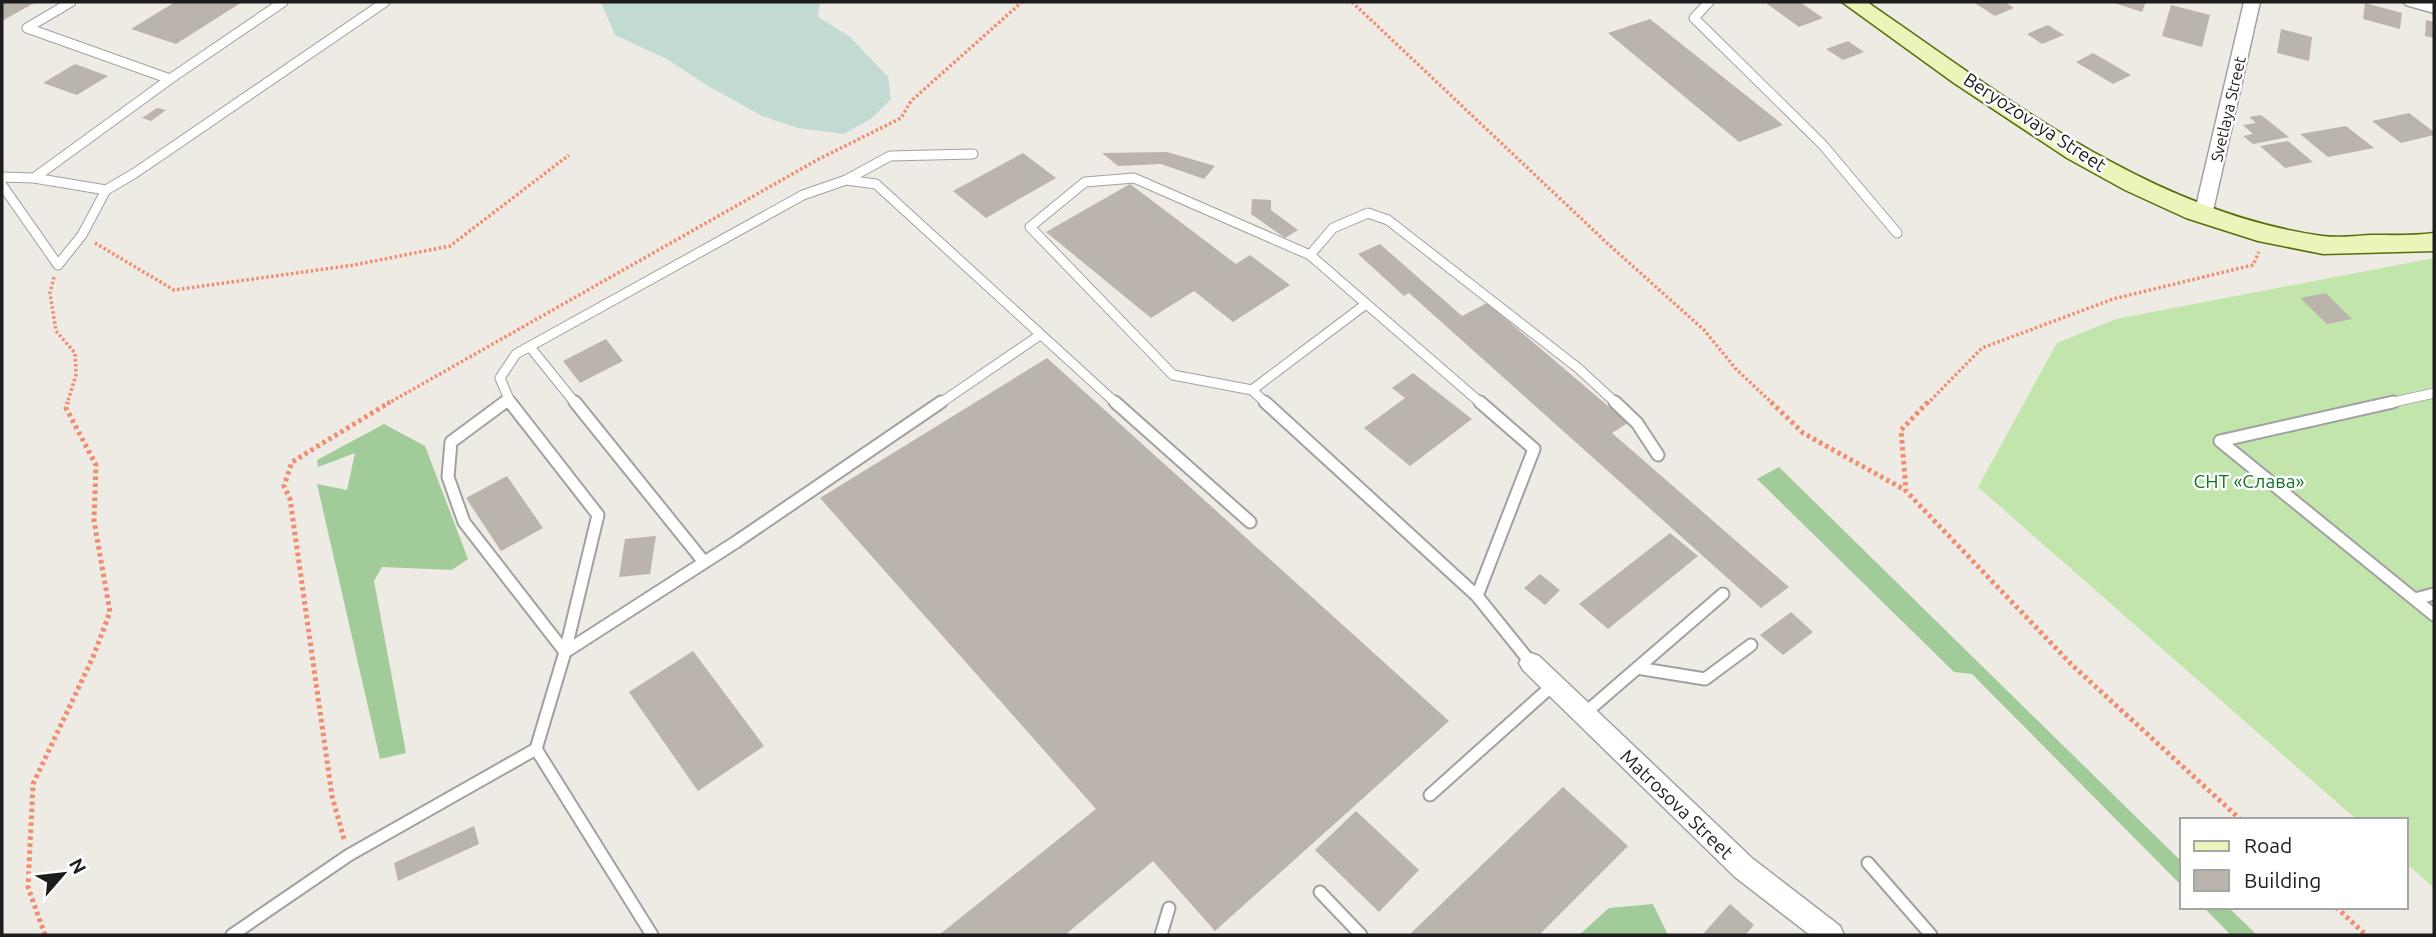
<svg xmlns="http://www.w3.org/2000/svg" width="2436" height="937" viewBox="0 0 2436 937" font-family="Ubuntu,sans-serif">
<rect width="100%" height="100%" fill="#edebe3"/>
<path fill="#c1e5ab" d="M2434 258V888L2406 863V820H2357L1978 487 2057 343 2116 319Z"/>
<path fill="#a2cb9a" d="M384 424 425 446 468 559 452 570 382 567 374 581 406 753 380 759 317 484 347 490 355 453 318 467 317 460Z
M1779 467 2182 862V886L1972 674 1954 672 1757 479Z
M1653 904 1668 935H1579L1609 908Z
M2203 907H2228L2257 935H2231Z"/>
<path fill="#c1dbd2" d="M601 2H820L818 17 849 36 888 77 891 99 872 118 844 134 798 128 762 116 708 86 667 59 615 35Z"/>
<path fill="#bab4ad" d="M2 2H36L2 21Z
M175 2H242L176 44 131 29Z
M1769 2H1800L1823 18 1799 27 1766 3Z
M1973 2H2004L2014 8 1995 16Z
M2111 2H2146L2142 12Z
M2365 3 2402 13 2400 29 2363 19Z
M2171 5 2210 15 2202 47 2162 36Z
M1650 19 1783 125 1739 142 1608 33Z
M2426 20 2434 22V38L2425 36Z
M2048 25 2064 35 2042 44 2027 34Z
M2281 29 2312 37 2309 61 2277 53Z
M1848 41 1864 52 1843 60 1826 49Z
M2093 53 2131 75 2113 84 2076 62Z
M75 64 108 76 77 95 43 83Z
M157 108 166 110 151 121 142 118Z
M2409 113 2434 132V135L2401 143 2372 121Z
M2261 115 2289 137 2253 144 2243 136 2253 134 2243 125 2256 123 2249 117Z
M2346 126 2374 148 2328 157 2300 134Z
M2288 141 2313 162 2285 168 2260 146Z
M1167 152 1215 166 1204 179 1161 164 1118 166 1102 153Z
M1023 153 1056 178 986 218 953 191Z
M1130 184 1236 264 1250 255 1290 285 1233 322 1194 291 1151 318 1046 232Z
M1252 199 1271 200V210L1298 230 1285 238 1251 214Z
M1380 244 1462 316 1487 303 1628 423 1612 433 1789 587 1761 608 1409 293 1404 296 1358 254Z
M2326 293 2352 319 2327 324 2300 298Z
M606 339 623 361 580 383 563 361Z
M1047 358 1449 721 1215 931 1153 861 1065 935H939L1096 809 820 498Z
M1413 373 1472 419 1410 466 1364 428 1405 398 1392 388Z
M507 476 543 528 501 551 466 498Z
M1670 533 1698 556 1608 629 1579 604Z
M656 536 650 574 619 577 625 539Z
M1540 574 1560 590 1545 605 1524 588Z
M1791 612 1813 632 1783 655 1760 635Z
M693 651 764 746 698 791 629 692Z
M1563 787 1628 846 1539 935H1409Z
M1356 811 1419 870 1379 912 1315 850Z
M474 826 479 844 398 881 394 863Z
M1730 904 1754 925 1745 935H1702Z"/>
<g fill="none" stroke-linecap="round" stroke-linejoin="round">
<g stroke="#a1a1a1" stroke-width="11">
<path id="lane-far1" d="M1709 2 1694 18 1822 144 1897 233
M170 79 283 2
M2 177 34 178 106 190 82 235 58 265 2 185
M34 178 170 79 27 28 71 2
M846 180 890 156 973 154
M106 190 135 173 385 2
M1310 255 1333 228 1368 213 1388 220 1578 368 1617 404
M530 347 576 404
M1252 390 1366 304
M503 404 508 400
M511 404 500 378 516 354 803 195 846 180 876 184 1117 404
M939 404 1040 335
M1267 404 1252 390 1173 375 1030 227 1085 182 1134 178 1310 255 1482 404
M2385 404 2434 393"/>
</g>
<g stroke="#a1a1a1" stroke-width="15">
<path id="lane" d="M505 402 451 442 448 477 464 522 565 652
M510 402 598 515 565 652
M575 402 704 562
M1115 402 1250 522
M1265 402 1477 596
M1615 402 1637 423 1658 455
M2220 441 2434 615
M2220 441 2393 402
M1477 596 1531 663
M1477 596 1534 449 1480 402
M2415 599 2434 594
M1637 668 1705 679 1751 645
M1584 714 1723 594
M536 749 652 935
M1430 795 1553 685
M1868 863 1931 935
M1320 892 1361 935
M232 935 349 855 536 749 565 652 736 542 941 402
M1161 935 1169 908"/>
</g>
<g stroke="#a1a1a1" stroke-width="3">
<path id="street" d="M2244 2H2260L2212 215 2203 221 2194 215Z
M2403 2 2434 3V13L2406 5Z
M1531 653 1539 656 1753 859 1840 926 1844 935H1810L1735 877 1523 670 1519 663 1523 656Z"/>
</g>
<g stroke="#566d0b" stroke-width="3">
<path id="secondary" d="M1842 2H1867C2007 98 2149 211 2322 236 2338 238 2354 236 2370 235 2391 235 2413 236 2434 233V251L2323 254 2258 241 2186 218 2125 190 2067 158 1954 83Z"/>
</g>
<path stroke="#f28c70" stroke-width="3.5" stroke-dasharray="2.5 2.5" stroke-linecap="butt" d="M1352 2 1607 243 1704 330 1736 369 1773 404
M95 243 174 290 354 265 450 246 569 155
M54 277 50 293 56 331 75 353 76 375 67 404
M387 404 817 160 901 118 911 101 1022 2
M1927 404 1982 348 2113 299 2253 265 2259 252"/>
<path stroke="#f28c70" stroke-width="5" stroke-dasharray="3.5 3.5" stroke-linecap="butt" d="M1771 402 1803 433 1905 490
M1928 402 1901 430 1906 491 2072 665 2241 820
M344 839 332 796 290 499 284 486 292 462 390 402
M2336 907 2366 935
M45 935 28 887 33 784 93 657 110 612 94 521 96 465 66 408 68 402"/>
<use href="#lane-far1" stroke="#fff" stroke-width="9"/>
<use href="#lane" stroke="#fff" stroke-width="11"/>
<use href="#street" fill="#fff" fill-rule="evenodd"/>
<use href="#secondary" fill="#ebf5b9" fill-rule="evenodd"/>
</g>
<g text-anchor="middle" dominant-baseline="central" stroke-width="5" stroke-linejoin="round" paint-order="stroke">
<g font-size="16" fill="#1d1d1d" stroke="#fff">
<text transform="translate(2228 109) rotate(-77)">Svetlaya Street</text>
</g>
<g font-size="19" fill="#1d1d1d" stroke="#fff">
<text transform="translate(2035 122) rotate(33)">Beryozovaya Street</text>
<text transform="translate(1677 804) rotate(44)">Matrosova Street</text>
</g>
<g font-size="19" fill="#117425" stroke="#fff">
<text x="2249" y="481">СНТ «Слава»</text>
</g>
</g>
<rect width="2436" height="937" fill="none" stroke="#1d1d1d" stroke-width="7"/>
<rect x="2180" y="818" width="228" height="91" fill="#ffffff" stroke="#a5a5a5" stroke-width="2"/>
<rect x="2194" y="841" width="35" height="10" fill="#ebf5b9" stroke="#a5a5a5" stroke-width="2"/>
<text x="2244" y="853" font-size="21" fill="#1d1d1d">Road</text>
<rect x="2194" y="870" width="35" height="21" fill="#bab4ad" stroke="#a5a5a5" stroke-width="2"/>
<text x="2244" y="888" font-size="21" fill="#1d1d1d">Building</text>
<g transform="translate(63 874) rotate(62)" stroke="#ffffff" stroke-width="5" paint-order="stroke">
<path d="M0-5L12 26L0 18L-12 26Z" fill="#1d1d1d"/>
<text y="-10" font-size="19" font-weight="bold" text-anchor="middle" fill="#1d1d1d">N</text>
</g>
</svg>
